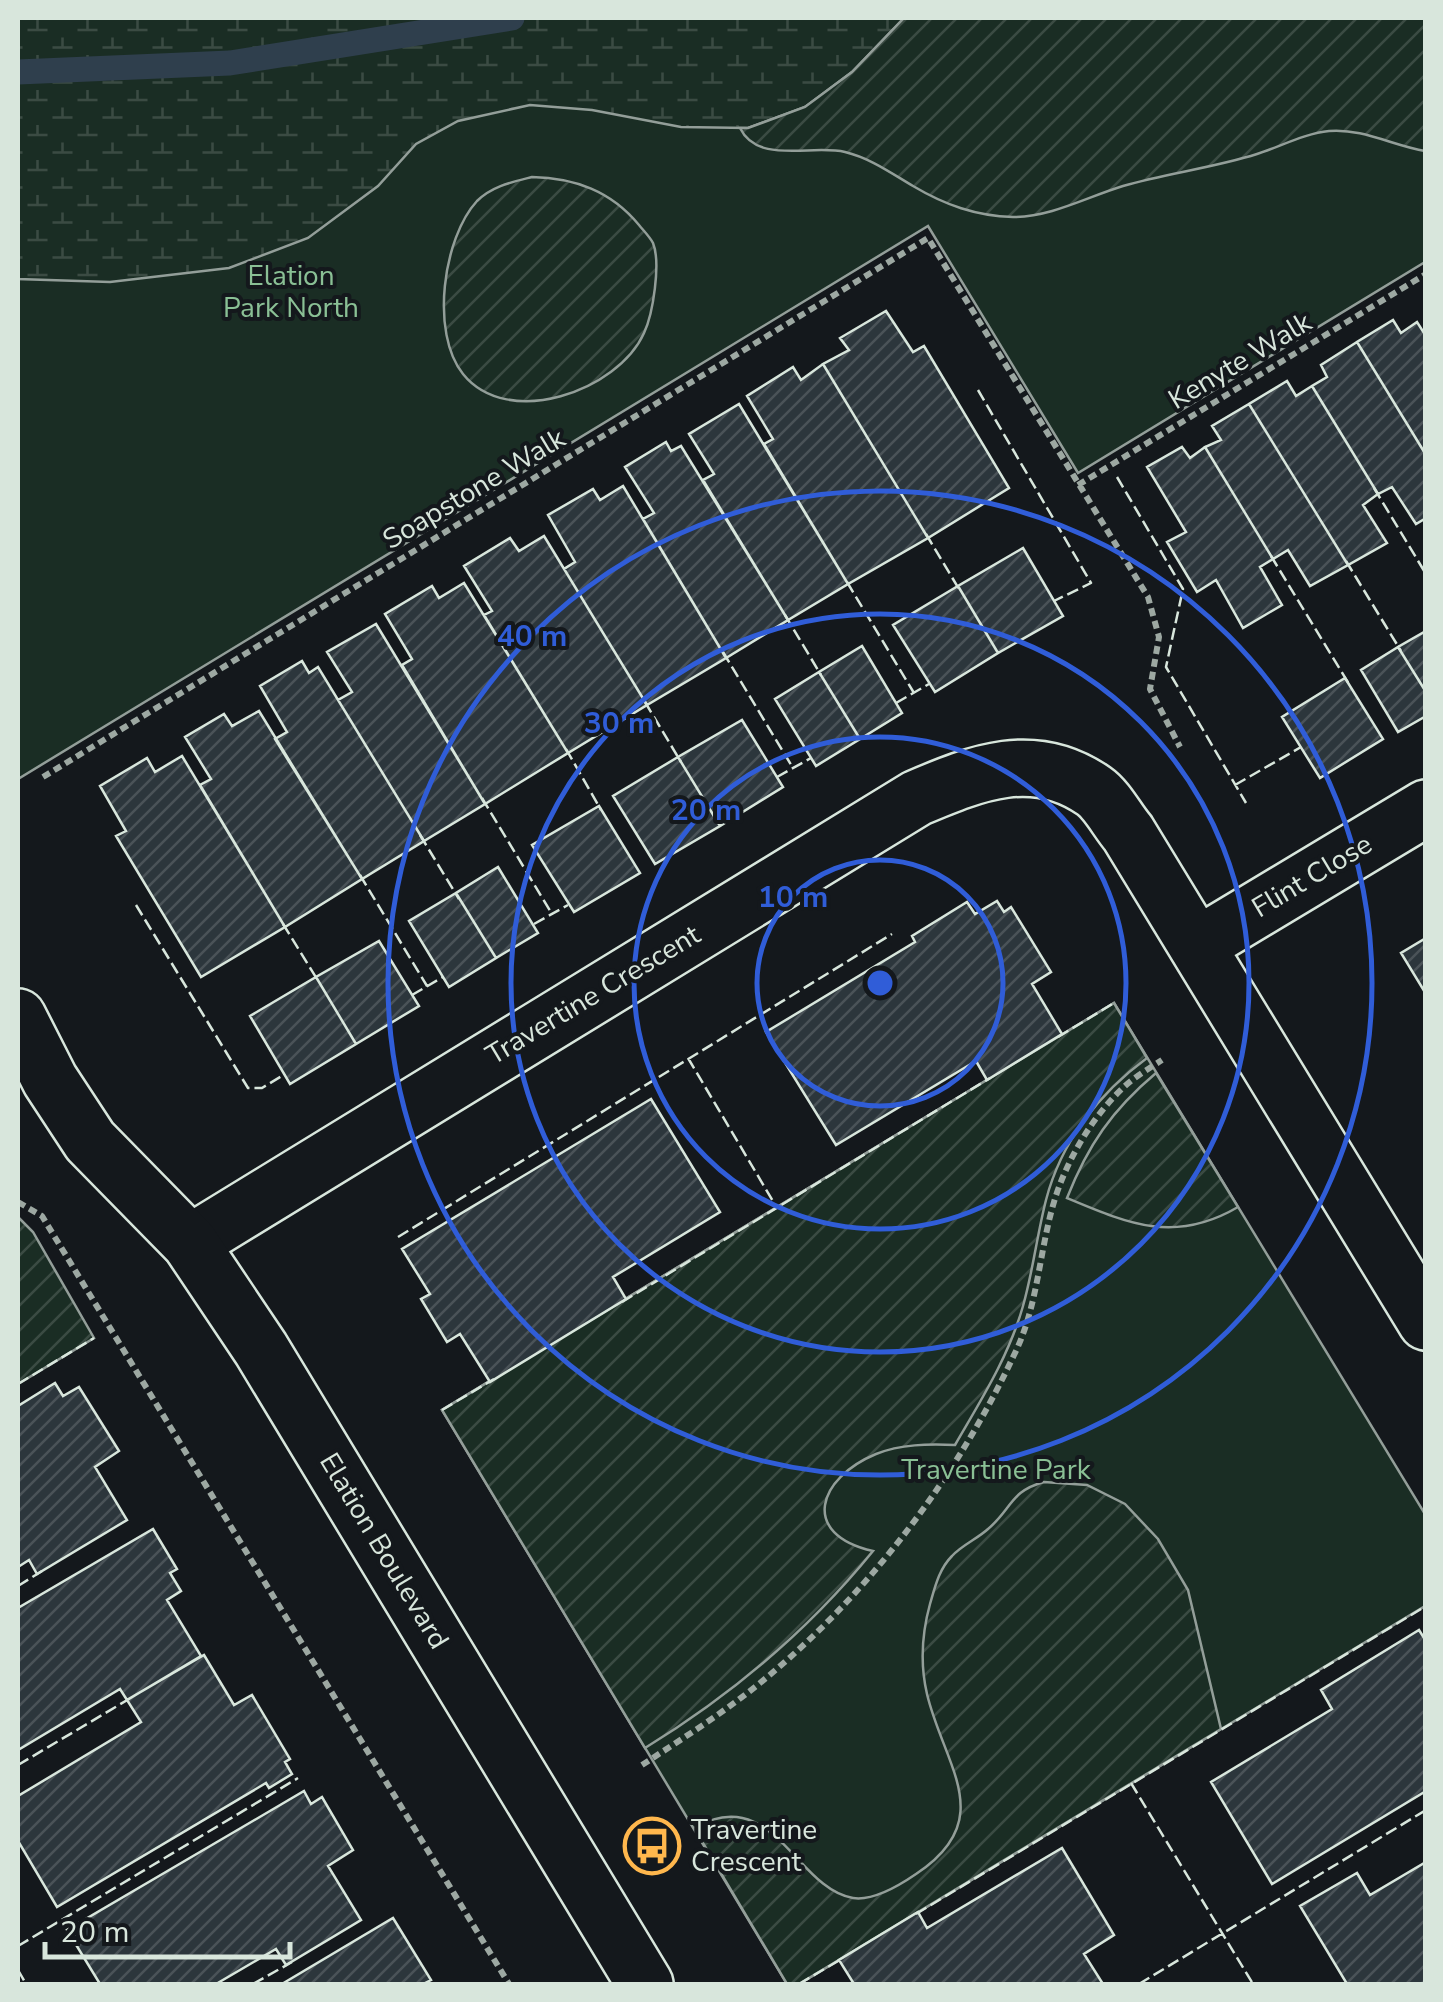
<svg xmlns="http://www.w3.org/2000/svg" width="1443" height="2002" viewBox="0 0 1443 2002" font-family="'Nunito Sans',sans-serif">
<defs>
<pattern id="wetland-marsh" width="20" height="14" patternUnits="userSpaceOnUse" patternTransform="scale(2.5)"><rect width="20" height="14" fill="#1a2d24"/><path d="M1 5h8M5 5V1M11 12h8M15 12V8" fill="none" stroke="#3b4b43"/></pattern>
<pattern id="garden-furrows" width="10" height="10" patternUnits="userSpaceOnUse" patternTransform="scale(2.5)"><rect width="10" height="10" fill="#1a2d24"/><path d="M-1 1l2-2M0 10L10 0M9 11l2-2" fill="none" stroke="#3b4b43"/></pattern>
<pattern id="building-hatch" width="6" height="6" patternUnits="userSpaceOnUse" patternTransform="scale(2.5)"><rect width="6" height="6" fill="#2c363c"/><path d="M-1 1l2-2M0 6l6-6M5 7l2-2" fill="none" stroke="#4a5358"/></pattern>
</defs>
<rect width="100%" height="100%" fill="#14181c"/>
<path fill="#1a2d24" stroke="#939e99" stroke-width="2.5" d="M18 18H1425V262L1078 473 928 226 18 779Z
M1114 1003 1425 1514V1606L799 1984H787L442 1410Z"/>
<path fill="url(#wetland-marsh)" stroke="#939e99" stroke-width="2.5" d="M18 18H904L852 72 805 107 748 128 681 127 592 110 530 105 458 121 416 144 378 186 308 238 229 268 110 282 18 279Z"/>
<path fill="url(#garden-furrows)" stroke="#939e99" stroke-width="2.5" d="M904 18H1425V151C1394 146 1362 128 1329 131 1306 133 1279 147 1257 154 1213 168 1167 173 1123 186 1087 197 1051 217 1013 217 976 216 945 205 913 186 891 173 870 158 845 152 812 144 758 165 740 128H748L805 107 852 72Z
M532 177C575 178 611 191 639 225 643 230 650 237 653 243 661 263 653 314 644 333 618 391 508 430 463 374 430 333 443 238 477 201 492 186 512 182 532 177Z
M1114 1003 1147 1058C1099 1093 1061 1142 1046 1200 1037 1235 1033 1271 1023 1306 1009 1356 981 1400 955 1445 928 1444 901 1444 876 1454 818 1478 799 1534 873 1551 808 1631 733 1694 645 1748L442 1410Z
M1156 1073 1238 1207C1175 1244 1129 1224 1067 1198 1088 1145 1112 1110 1156 1073Z
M18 1217 33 1232 94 1338 18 1384Z
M1044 1482 1087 1485 1125 1504 1158 1539 1188 1590 1221 1729 799 1984H787L694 1828C773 1782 796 1889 853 1898 873 1901 900 1885 916 1874 999 1819 944 1766 927 1694 920 1664 922 1633 930 1604 935 1587 939 1569 952 1556 962 1545 977 1539 988 1529 1012 1509 1010 1491 1044 1482Z"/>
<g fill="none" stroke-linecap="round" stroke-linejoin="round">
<path stroke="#2f3f4d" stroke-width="25" d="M18 72 230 63 512 18"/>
</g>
<path fill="url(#building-hatch)" stroke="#d8e6dc" stroke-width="2.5" d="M886 311 913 352 924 346 1009 488 928 538 823 364 849 350 840 338Z
M1393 320 1401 333 1417 322 1426 336V455L1357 342Z
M1357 342 1426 455V518L1416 524 1392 487 1378 494 1312 386 1327 377 1321 365Z
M823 364 928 538 848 584 764 444 773 439 747 396 793 367 801 380Z
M1287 381 1296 396 1312 386 1378 494 1363 505 1387 543 1348 565 1249 404Z
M739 404 848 584 788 620 703 480 714 474 689 434Z
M1249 404 1348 565 1310 586 1288 550 1273 559 1205 447 1221 440 1212 426Z
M666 442 671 451 681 446 788 620 726 658 643 519 654 513 625 467Z
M1182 447 1190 458 1205 447 1273 559 1260 567 1282 605 1243 628 1216 580 1197 592 1167 542 1186 532 1147 467Z
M623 486 726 658 647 705 564 569 575 562 548 515 593 489 600 500Z
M544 536 647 705 568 753 484 615 492 611 464 566 510 538 519 551Z
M1023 548 1063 616 998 653 958 586Z
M464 583 568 753 485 804 402 665 412 659 385 614 432 586 439 598Z
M958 586 998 653 935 692 893 625Z
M376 624 485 804 424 841 338 700 352 692 327 652Z
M1426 631V692L1398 647Z
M862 646 902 713 860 739 819 672Z
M1398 647 1426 692V716L1398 732 1361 670Z
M302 661 309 673 318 667 424 841 362 879 275 739 287 732 260 686Z
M819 672 860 739 816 766 775 699Z
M1345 678 1383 739 1320 778 1282 717Z
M259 711 362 879 285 927 200 785 211 779 185 737 224 714 232 726Z
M742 720 783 787 720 826 678 757Z
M182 756 285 927 201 977 116 836 126 831 100 786 147 758 155 772Z
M678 757 720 826 655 864 613 796Z
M599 806 640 873 574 912 532 845Z
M498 867 538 933 496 958 456 893Z
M456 893 496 958 449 987 409 921Z
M997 901 1004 912 1011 907 1051 972 1032 984 1062 1034 987 1080 976 1061 836 1145 766 1032 915 942 912 936 967 902 975 914Z
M1426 938V994L1401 953Z
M379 941 419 1006 356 1044 316 977Z
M316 977 356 1044 290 1084 250 1016Z
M651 1099 720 1212 613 1277 626 1299 490 1382 460 1334 447 1342 421 1299 430 1294 402 1249Z
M55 1383 63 1396 79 1387 119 1451 95 1467 127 1520 37 1574 29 1560 18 1567V1406Z
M153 1529 177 1569 170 1573 181 1591 167 1600 201 1656 127 1700 120 1689 18 1750V1608Z
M1419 1630 1426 1641V1791L1272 1884 1211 1782 1332 1709 1321 1690Z
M204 1655 234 1705 252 1695 290 1759 285 1762 292 1774 269 1788 266 1783 57 1907 18 1841V1796L141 1722 127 1700Z
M304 1791 311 1804 322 1797 353 1850 328 1866 361 1920 286 1965 276 1949 216 1984H100L67 1930Z
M1062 1848 1114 1935 1084 1954 1103 1984H854L839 1960 918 1912 927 1928Z
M1426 1862V1984H1347L1300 1906 1357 1873 1370 1895Z
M393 1918 431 1980 423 1984H282Z"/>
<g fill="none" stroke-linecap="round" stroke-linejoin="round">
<g stroke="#d8e6dc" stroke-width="60">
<path id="minor" d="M1198 945 1426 808
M190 1243 917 798C976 773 1034 749 1094 791 1107 800 1117 820 1128 833L1426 1322"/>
</g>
<g stroke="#d8e6dc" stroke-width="60">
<path id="tertiary" d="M18 1017 50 1080 90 1141 190 1243 261 1349 645 1984"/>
</g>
<path stroke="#9da8a2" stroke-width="6" stroke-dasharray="8 5" stroke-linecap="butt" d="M1078 485 1426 274
M43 777 928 238 1148 597 1159 637 1150 689 1180 747
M18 1202 42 1216 509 1984
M642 1765C682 1739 723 1713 760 1683 867 1596 956 1479 1014 1355 1038 1307 1039 1252 1054 1202 1066 1161 1093 1115 1125 1086 1136 1076 1150 1068 1162 1060"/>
<use href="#minor" stroke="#14181c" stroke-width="55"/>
<use href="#tertiary" stroke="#14181c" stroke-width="55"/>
<path stroke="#d8e6dc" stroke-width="2.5" stroke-dasharray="12 5" stroke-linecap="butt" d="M978 390 1091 583 1054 601
M1117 477 1183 589 1166 667 1246 803
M1374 488 1426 574
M926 534 959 589
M1271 556 1349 684
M1346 561 1401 651
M847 582 914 693
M785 615 821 675
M723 652 793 768
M645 702 681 762
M896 703 929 684
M566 749 601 810
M777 777 811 758
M1235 785 1301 747
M482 798 552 914
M420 835 459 899
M360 875 427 986
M136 905 248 1088H262L285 1074
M283 924 317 979
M534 924 568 905
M412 995 443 977
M1058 1037 1114 1003
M688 1058 777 1208
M398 1237 892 934
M622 1302 990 1078
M18 1384 94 1338
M442 1410 494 1379
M18 1586 42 1571
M18 1765 129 1699
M1131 1783 1253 1984
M916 1914 1426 1606
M18 1946 298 1778
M18 1970 26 1984
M253 1984 292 1962
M799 1984 843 1958
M1139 1984 1426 1810"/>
</g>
<g fill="none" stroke="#305dd8" stroke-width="5">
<circle cx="880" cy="983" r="123"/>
<circle cx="880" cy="983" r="246"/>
<circle cx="880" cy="983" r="369"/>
<circle cx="880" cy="983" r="492"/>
</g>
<defs>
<g id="bus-ring" transform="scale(2.875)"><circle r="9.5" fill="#14181c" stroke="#ffb74d" stroke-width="1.5"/><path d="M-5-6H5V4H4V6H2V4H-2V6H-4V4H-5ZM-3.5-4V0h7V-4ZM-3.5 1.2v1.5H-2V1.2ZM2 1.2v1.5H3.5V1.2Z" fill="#ffb74d"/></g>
</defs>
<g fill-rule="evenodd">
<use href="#bus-ring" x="652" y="1846"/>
</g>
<g text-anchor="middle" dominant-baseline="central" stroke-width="8" stroke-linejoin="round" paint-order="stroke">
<g font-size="28" fill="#8ac095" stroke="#14181c">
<text x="291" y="276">Elation<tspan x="291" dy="32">Park North</tspan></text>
<text x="996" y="1470">Travertine Park</text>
</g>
<g font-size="28" fill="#d8e6dc" stroke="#14181c">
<text transform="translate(1240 361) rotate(-31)">Kenyte Walk</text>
<text transform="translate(474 489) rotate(-31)">Soapstone Walk</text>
<text transform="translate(1312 876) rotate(-31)">Flint Close</text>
<text transform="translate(593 995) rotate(-31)">Travertine Crescent</text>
<text transform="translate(384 1551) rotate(59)">Elation Boulevard</text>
</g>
<g font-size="28" fill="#d8e6dc" stroke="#14181c" text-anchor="start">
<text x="691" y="1830">Travertine<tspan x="691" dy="32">Crescent</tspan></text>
</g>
</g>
<circle cx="880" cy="983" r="15" fill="#305dd8" stroke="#14181c" stroke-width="5"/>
<g font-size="30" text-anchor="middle" font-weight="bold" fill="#305dd8" stroke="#14181c" stroke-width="8" stroke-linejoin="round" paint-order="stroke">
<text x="532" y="646">40 m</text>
<text x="619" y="733">30 m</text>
<text x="706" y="820">20 m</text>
<text x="793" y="907">10 m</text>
</g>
<rect width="1443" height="2002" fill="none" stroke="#d8e6dc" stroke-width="40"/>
<path d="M45 1942v15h245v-15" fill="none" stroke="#d8e6dc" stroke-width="5"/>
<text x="60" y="1942" font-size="30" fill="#d8e6dc" stroke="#14181c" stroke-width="8" paint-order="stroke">20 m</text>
</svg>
